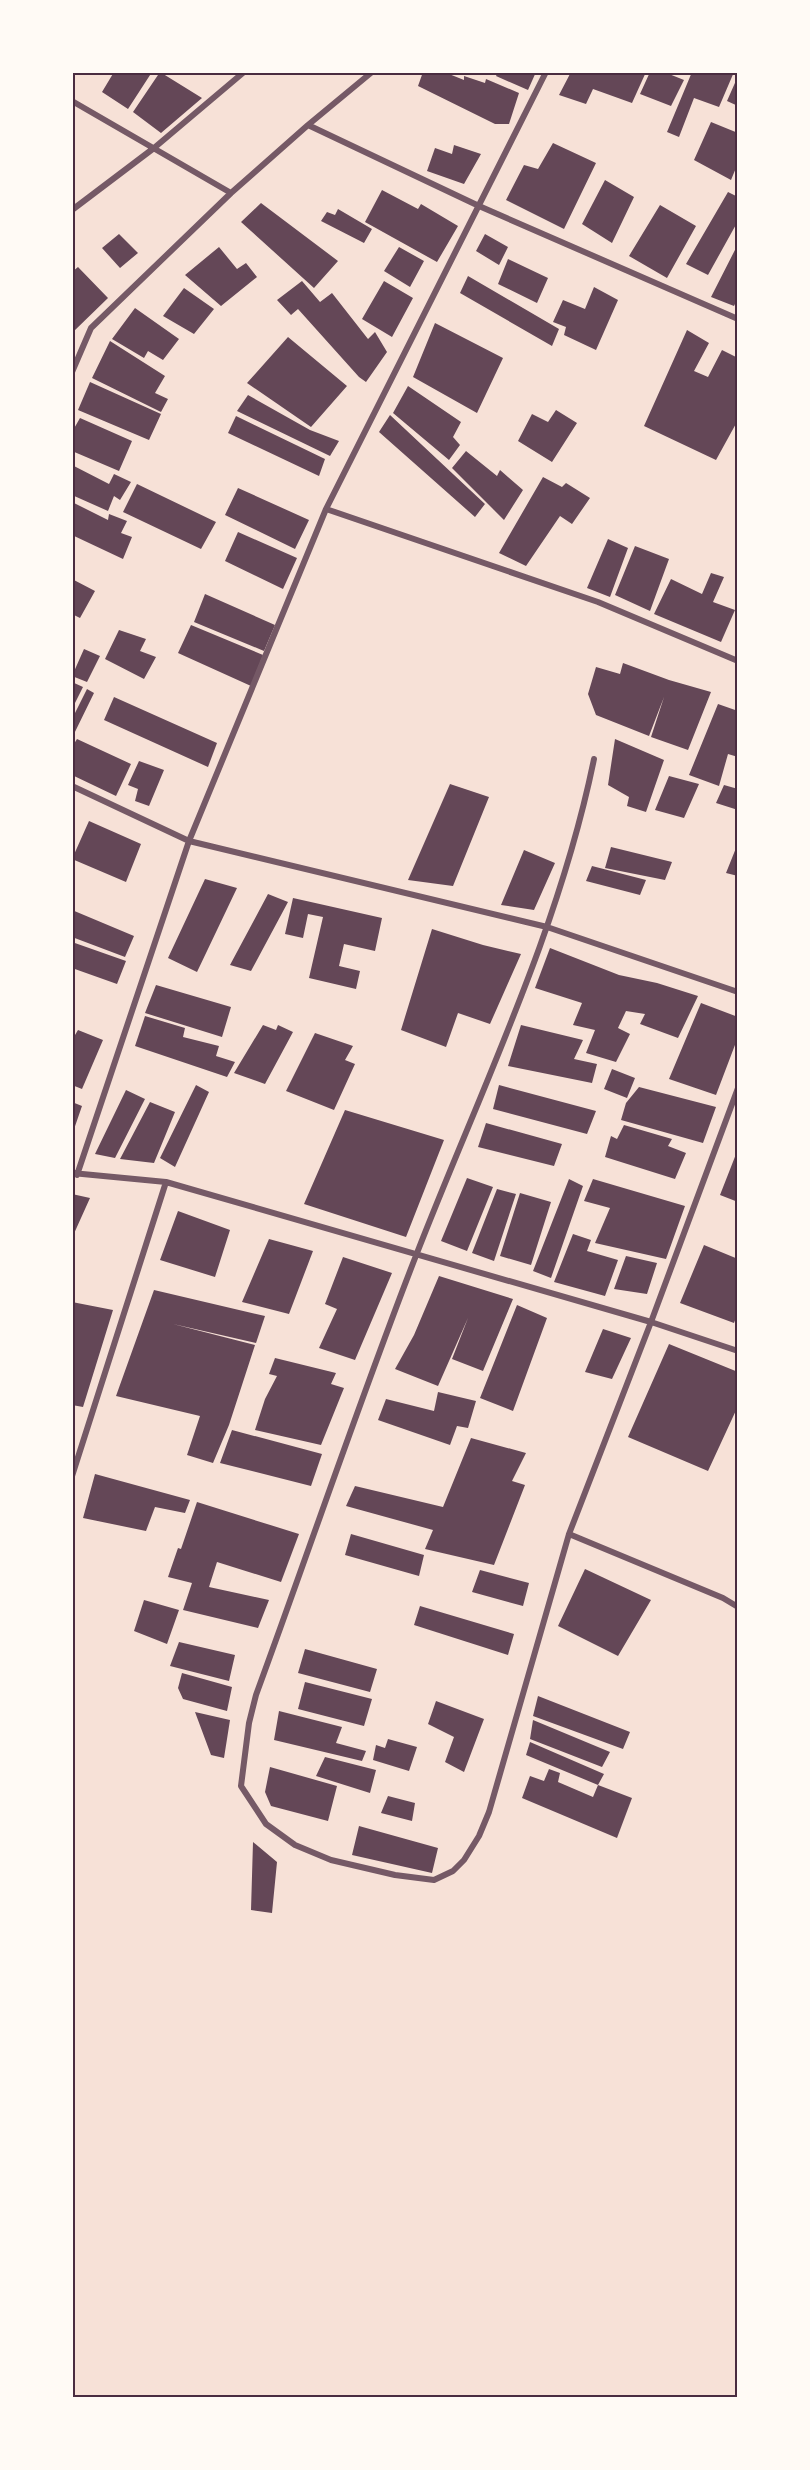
<svg xmlns="http://www.w3.org/2000/svg" width="810" height="2470" viewBox="0 0 810 2470" font-family="'IBM Plex Sans',sans-serif">
<rect width="100%" height="100%" fill="#f7e1d7"/>
<path fill="#644757" d="M114 72H152L128 109 102 92Z
M160 72 202 98 161 133 133 112Z
M423 72H444L464 80V76L485 83 486 79 519 93 509 124H495L418 86Z
M498 72H536L528 90 496 76Z
M571 72H646L632 103 593 89 586 104 559 95Z
M650 72H664L684 80 671 106 640 94Z
M692 72H734L719 107 694 98 679 137 667 132Z
M738 76V106L727 101Z
M711 122 738 133V163L731 180 694 160Z
M553 143 596 163 564 229 506 200 524 165 538 169Z
M454 145 481 154 464 184 427 171 435 148 452 154Z
M605 180 634 197 612 243 582 224Z
M382 190 418 209 421 204 458 226 437 262 365 222Z
M728 192 738 197V221L708 275 686 264Z
M261 203 338 261 314 288 241 222Z
M660 205 696 226 667 278 629 256Z
M338 209 372 229 364 243 321 221 327 212 335 215Z
M119 234 138 253 120 268 102 248Z
M485 234 508 247 499 265 476 251Z
M738 244V298L734 306 711 297Z
M219 247 237 269 246 263 257 277 221 306 185 275Z
M399 247 424 261 410 287 384 271Z
M508 259 548 278 537 303 498 284Z
M78 267 108 298 72 333V272Z
M468 276 559 329 552 346 460 293Z
M302 281 320 302 332 293 368 339 375 332 387 352 366 382 359 377 298 309 291 315 277 300Z
M384 281 413 298 392 337 362 319Z
M594 287 618 300 596 350 564 335 566 327 553 322 563 300 585 309Z
M184 288 214 309 194 334 163 316Z
M135 308 179 339 163 360 148 351 144 358 112 339Z
M435 323 503 358 477 413 413 377Z
M687 330 709 343 694 371 708 377 722 350 738 358V420L716 460 644 426Z
M288 337 347 386 311 427 247 383Z
M110 341 165 376 155 393 168 399 161 412 92 378Z
M90 382 161 414 149 440 78 410Z
M408 386 461 422 453 437 460 445 449 460 393 413Z
M248 395 310 430 339 441 330 456 237 411Z
M556 410 577 423 552 462 518 441 532 414 548 422Z
M390 415 485 504 475 517 379 432Z
M236 416 325 459 319 476 228 433Z
M80 418 132 441 119 471 72 451V432Z
M466 451 497 476 500 470 523 490 504 520 452 468Z
M72 465 109 484 114 474 131 482 120 500 114 496 108 511 72 495Z
M543 477 562 487 566 483 590 498 572 524 560 516 526 566 499 553Z
M137 484 216 522 201 549 123 512Z
M238 488 309 520 295 549 225 515Z
M72 502 108 520 109 514 127 521 121 533 132 537 123 559 72 535Z
M238 532 297 558 283 589 225 561Z
M608 539 628 548 610 597 587 588Z
M635 546 669 559 650 611 615 595Z
M711 573 724 577 713 602 735 610 721 642 654 614 671 579 702 594Z
M72 579 95 591 80 618 72 614Z
M205 594 275 625 264 651 194 622Z
M191 625 263 655 251 686 178 653Z
M119 630 146 639 140 651 156 657 144 679 105 659Z
M84 649 100 656 87 682 72 676Z
M623 663 669 680 711 692 688 750 651 737 664 697 649 736 596 715 588 694 596 667 620 674Z
M72 682 83 687 72 709Z
M87 689 94 693 72 738V719Z
M114 697 217 743 208 767 104 720Z
M718 704 738 711V757L728 754 719 786 689 775Z
M77 739 131 764 116 796 72 775V747Z
M615 739 664 760 646 812 627 806 629 797 608 785Z
M139 761 164 770 149 806 135 801 138 789 128 785Z
M669 776 699 784 684 818 655 810Z
M450 784 489 797 453 886 408 880Z
M724 785 738 789V810L716 803Z
M89 821 141 844 126 882 72 859Z
M738 843V876L726 873Z
M611 847 672 862 665 880 605 868Z
M524 850 555 863 534 910 501 905Z
M592 866 646 880 640 895 586 881Z
M205 879 237 888 197 972 168 958Z
M268 894 288 902 251 971 230 965Z
M293 898 382 918 375 951 344 944 339 966 360 971 356 989 309 978 323 917 308 914 303 938 285 934Z
M72 910 134 936 125 957 72 937Z
M432 929 483 945 521 954 490 1024 458 1013 446 1047 401 1030Z
M72 942 126 961 117 984 72 968Z
M550 948 619 975 657 983 698 996 678 1038 640 1024 645 1014 626 1011 618 1028 630 1034 616 1062 586 1053 595 1030 573 1025 582 1003 535 988Z
M156 985 231 1007 222 1037 145 1013Z
M701 1003 738 1017V1037L716 1095 669 1079Z
M145 1016 185 1028 183 1037 219 1046 216 1056 235 1062 227 1077 135 1046Z
M263 1025 276 1030 278 1025 293 1032 265 1084 234 1073Z
M521 1025 583 1040 574 1059 597 1064 592 1083 508 1066Z
M78 1030 103 1040 82 1089 72 1085V1040Z
M315 1033 353 1046 345 1060 355 1064 334 1110 286 1091Z
M612 1069 635 1078 627 1098 604 1089Z
M196 1085 209 1092 175 1167 160 1158Z
M499 1085 596 1111 587 1134 493 1109Z
M639 1087 716 1107 703 1143 621 1120 626 1103Z
M126 1090 145 1099 115 1158 95 1154Z
M72 1102 82 1106 72 1135Z
M150 1102 175 1112 154 1163 120 1159Z
M345 1110 444 1140 406 1237 304 1204Z
M486 1123 562 1144 554 1166 478 1147Z
M624 1125 672 1139 668 1146 686 1153 675 1179 605 1157 611 1136 617 1139Z
M738 1149V1202L720 1195Z
M467 1178 493 1187 467 1251 441 1241Z
M569 1179 583 1186 551 1278 533 1271Z
M593 1179 685 1206 666 1259 595 1243 610 1208 584 1201Z
M497 1189 516 1194 494 1261 472 1253Z
M520 1193 551 1202 531 1265 500 1256Z
M72 1194 90 1198 72 1238Z
M178 1211 230 1230 215 1277 160 1260Z
M573 1234 591 1240 587 1251 618 1260 605 1296 554 1282Z
M269 1239 313 1251 289 1314 242 1302Z
M704 1245 738 1259V1312L734 1323 680 1303Z
M626 1256 657 1263 647 1294 614 1289Z
M343 1257 392 1273 355 1360 319 1348 337 1309 325 1304Z
M439 1276 513 1299 483 1371 452 1359 468 1318 438 1386 395 1369 414 1335Z
M154 1290 265 1316 256 1343 173 1324 255 1345 229 1425 213 1463 187 1455 200 1416 116 1396Z
M72 1302 113 1310 83 1407 72 1405Z
M517 1305 547 1318 513 1411 480 1398Z
M603 1329 631 1338 612 1379 585 1372Z
M669 1344 738 1372V1406L708 1471 628 1437Z
M275 1358 336 1373 331 1384 344 1388 321 1445 255 1430 265 1399 277 1376 269 1374Z
M438 1392 476 1401 468 1428 457 1426 450 1445 378 1420 386 1399 434 1411Z
M232 1430 322 1454 311 1486 220 1463Z
M471 1438 526 1453 512 1481 525 1485 494 1565 425 1549 433 1530 346 1506 355 1486 443 1507Z
M95 1474 190 1500 185 1513 155 1507 146 1531 83 1518Z
M197 1502 299 1534 281 1582 217 1562 209 1587 269 1600 258 1628 183 1610 192 1583 168 1577 178 1548 181 1549Z
M351 1534 424 1555 419 1576 345 1555Z
M585 1569 651 1600 618 1656 558 1626Z
M480 1570 529 1583 523 1606 472 1592Z
M144 1600 179 1610 167 1644 134 1631Z
M420 1606 514 1634 508 1655 414 1625Z
M179 1642 235 1655 229 1681 170 1666Z
M305 1649 377 1669 370 1692 298 1673Z
M182 1673 232 1687 227 1711 183 1699 178 1688Z
M305 1682 372 1699 364 1726 298 1709Z
M538 1696 630 1732 623 1749 533 1716Z
M436 1701 484 1719 464 1772 445 1762 454 1737 428 1724Z
M279 1711 342 1727 336 1743 366 1751 362 1761 274 1740Z
M195 1712 230 1720 224 1758 211 1755Z
M533 1720 610 1752 602 1767 530 1739Z
M388 1739 417 1747 409 1771 373 1760 376 1745 385 1748Z
M530 1742 604 1774 598 1785 526 1755Z
M325 1757 376 1770 370 1793 316 1776Z
M270 1767 337 1786 328 1821 271 1806 265 1792Z
M549 1769 560 1773 558 1782 593 1797 598 1785 632 1798 617 1838 522 1798 530 1776 544 1781Z
M388 1796 415 1803 412 1821 381 1813Z
M359 1826 438 1848 432 1873 352 1855Z
M253 1842 277 1862 272 1913 251 1910Z"/>
<g fill="none" stroke-linecap="round" stroke-linejoin="round">
<path stroke="#755966" stroke-width="6" d="M72 101 231 193
M308 125 479 206 738 319
M72 210 154 148 244 72
M72 372 91 328 231 193 308 125 372 72
M326 509 598 602 738 661
M594 759C559 931 480 1091 417 1253 360 1399 310 1548 256 1695L249 1723 241 1786 266 1824 295 1845 331 1860 395 1875 434 1880 453 1871 464 1860 479 1836 489 1812 569 1534 651 1322 738 1088
M72 786 189 841 547 927 738 992
M72 1173 166 1182 651 1322 738 1351
M77 1175 189 841 326 509 546 72
M72 1476 166 1182
M569 1534 723 1598 738 1607"/>
</g>
<rect width="810" height="2470" fill="none" stroke="#fffaf5" stroke-width="147"/>
<rect x="74" y="74" width="662" height="2322" fill="none" stroke="#4a2c40" stroke-width="2"/>
</svg>
